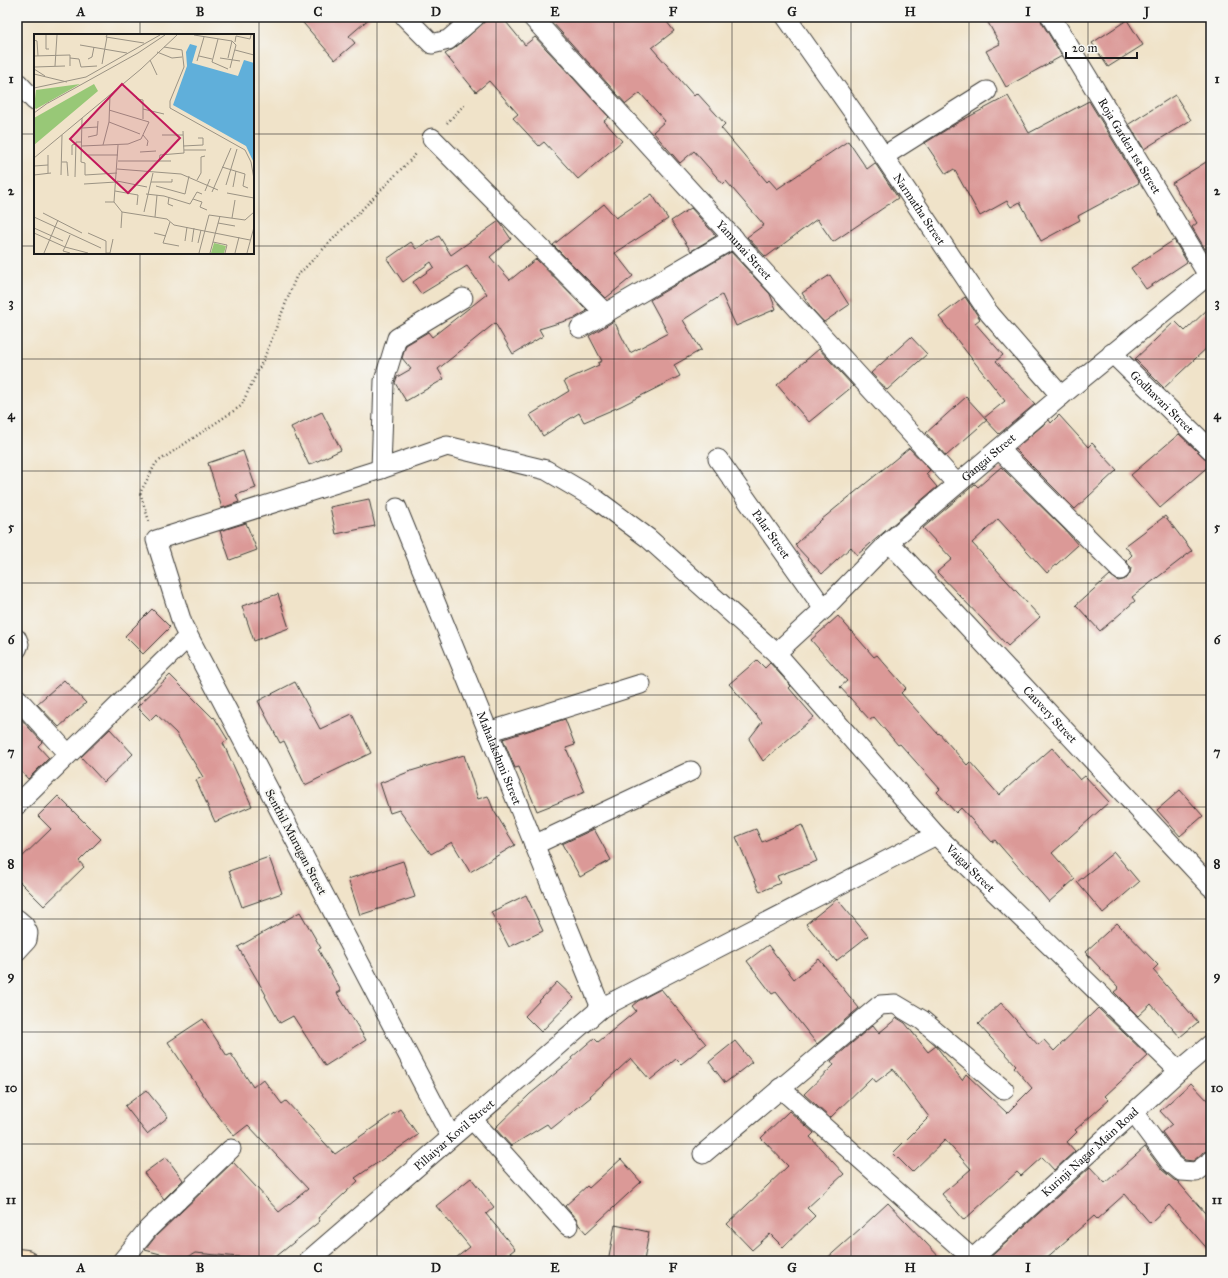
<svg xmlns="http://www.w3.org/2000/svg" width="1228" height="1278" viewBox="0 0 1228 1278" font-family="'IM FELL Great Primer',serif">
<rect width="100%" height="100%" fill="#f6f6f2"/>
<filter id="ink" filterUnits="userSpaceOnUse"><feTurbulence type="fractalNoise" baseFrequency=".025" numOctaves="2"/><feDisplacementMap in="SourceGraphic" scale="8" xChannelSelector="R" yChannelSelector="G"/><feConvolveMatrix kernelMatrix="1 2 1 2 8 2 1 2 1" color-interpolation-filters="sRGB"/></filter>
<filter id="wash" filterUnits="userSpaceOnUse"><feTurbulence type="fractalNoise" baseFrequency=".012" numOctaves="4" result="noise"/><feDisplacementMap in="SourceGraphic" scale="16" xChannelSelector="R" yChannelSelector="G"/><feGaussianBlur stdDeviation="0.9" result="paint"/><feColorMatrix in="noise" values="0 0 0 0 0 0 0 0 0 0 0 0 0 0 0 0 0 1.4 0 .05"/><feComposite in="paint" operator="in"/></filter>
<g filter="url(#wash)">
<rect width="100%" height="100%" fill="#f0e3c9"/>
<g id="blocks">
<path fill="#db9997" d="M298 17H371L349 36 355 43 335 60Z
M490 17H502L525 45 535 37 609 117 604 121 622 141 578 179 544 142 539 146 513 118 518 114 489 81 476 92 445 54 455 48Z
M558 17H663L674 31 652 48 694 96 697 93 725 124 721 128 767 182 769 180 777 189 848 141 867 169 875 163 898 198 833 242 817 219 766 257 747 237 764 225 726 181 723 184 694 151 680 163 653 132 665 121 640 93 626 104 552 22Z
M985 17H1040L1042 23 1062 56 1006 87 986 51 1000 44Z
M1127 20 1143 45 1108 67 1092 43Z
M1175 95 1191 120 1144 149 1129 124Z
M1008 96 1029 133 1089 101 1139 183 1078 216 1080 220 1041 241 1020 202 1011 207 1007 201 980 216 954 169 946 174 925 143 957 123Z
M1211 159V245L1205 249 1192 227 1197 223 1172 183Z
M652 194 668 219 615 253 633 276 606 298 553 245 604 204 616 218Z
M691 208 716 236 691 251 671 221Z
M499 221 511 239 490 257 510 280 536 259 587 311 575 318 539 329 543 336 513 354 495 323 438 369 444 379 406 401 395 383 397 377 411 369 402 358 406 345 428 332 432 337 487 294 467 266 421 294 413 282 434 267 431 262 403 282 387 259 411 242 416 249 439 236 451 255Z
M1174 240 1187 262 1146 289 1131 268Z
M731 252 770 294 776 309 736 326 722 295 683 320 701 350 674 365 680 376 621 406 584 422 579 413 543 436 530 415 569 391 564 381 599 365 598 363 602 361 589 336 614 321 630 353 668 333 650 300Z
M830 275 849 305 824 322 811 308 802 293Z
M965 297 980 319 975 323 1003 355 996 361 1035 404 999 434 984 418 1005 401 939 317Z
M1211 306V344L1164 388 1135 359 1175 321 1185 331Z
M911 337 927 354 887 390 871 373Z
M819 349 853 386 809 422 777 385Z
M966 397 987 420 946 456 926 433Z
M322 412 341 450 309 465 291 427Z
M1059 415 1088 447 1092 443 1117 470 1075 509 1015 449 1049 420 1051 423Z
M1179 434 1211 464 1160 508 1131 475Z
M909 448 930 470 926 474 937 487 857 555 851 547 822 574 795 545 821 520Z
M243 451 256 488 236 495 239 502 222 508 208 463Z
M1001 467 1065 530 1078 545 1047 573 998 519 972 543 1040 617 1008 646 937 572 952 559 923 528 975 484 978 487Z
M369 499 375 526 336 534 330 507Z
M1165 516 1192 551 1132 597 1135 601 1100 631 1076 605 1110 575 1118 581 1123 580 1127 578 1130 573 1131 568 1126 561 1132 555 1125 546Z
M246 523 257 550 230 560 220 531Z
M278 594 289 628 254 641 242 606Z
M152 609 170 627 143 654 125 636Z
M838 616 874 657 877 655 906 688 901 693 938 734 939 733 967 765 970 762 999 795 1052 748 1080 780 1085 776 1109 802 1052 853 1075 879 1049 902 995 840 992 842 961 808 956 813 937 792 940 789 900 744 898 745 874 717 870 720 840 687 847 681 811 640Z
M757 660 765 668 770 663 791 686 789 688 814 717 763 761 749 739 762 722 729 684Z
M170 675 213 718 214 717 228 740 223 743 252 806 215 822 196 780 203 777 176 733 156 714 150 720 137 707Z
M64 680 86 703 59 727 37 704Z
M295 682 320 729 352 714 371 753 305 785 284 741 280 743 258 701Z
M20 718 42 742 38 746 49 758 28 779 17 767V721Z
M565 719 575 745 566 748 585 792 537 811 519 767 515 768 503 739Z
M110 729 133 754 104 782 81 757Z
M464 755 478 799 488 796 494 811 515 845 470 872 452 842 431 854 399 810 390 813 380 783 411 771Z
M1180 790 1203 816 1180 836 1157 810Z
M58 796 101 839 79 861 84 867 44 906 17 879V862L51 829 38 816Z
M802 825 817 861 777 876 780 883 760 892 736 837 756 829 762 842Z
M594 829 611 860 580 877 562 844Z
M1114 852 1139 882 1103 913 1077 882Z
M269 857 282 893 242 907 229 871Z
M403 861 415 897 360 915 348 879Z
M526 895 543 931 509 947 491 912Z
M837 899 868 936 836 961 806 924Z
M300 912 321 948 318 949 341 991 337 993 366 1040 325 1066 293 1016 280 1023 265 996 266 995 238 947Z
M1117 923 1158 965 1153 970 1198 1022 1180 1037 1151 1004 1138 1016 1114 992 1119 988 1085 952Z
M768 945 794 979 819 959 859 1008 817 1044 776 992 772 994 747 961Z
M557 982 574 998 541 1032 525 1016Z
M661 989 706 1044 681 1064 676 1059 650 1080 631 1058 590 1096 591 1097 551 1129 547 1124 511 1146 495 1128 530 1094 572 1060 571 1058 594 1038 598 1042 636 1011 632 1006 638 1001Z
M1001 1003 1038 1045 1044 1040 1054 1051 1098 1008 1148 1056 1105 1096 1109 1100 1075 1130 1077 1132 1067 1142 1075 1151 1054 1170 1042 1157 1021 1176 1017 1172 964 1220 942 1194 971 1169 945 1140 912 1172 893 1153 929 1117 893 1069 876 1082 872 1077 830 1118 804 1094 834 1065 831 1061 873 1025 879 1033 897 1018 905 1023 928 1052 936 1046 962 1080 966 1074 1007 1113 1032 1088 1014 1067 1016 1065 978 1024Z
M203 1019 227 1056 231 1054 253 1087 263 1079 282 1104 286 1101 335 1154 400 1109 418 1135 355 1178 358 1181 318 1218 320 1221 272 1260 195 1253 183 1260 145 1250 156 1236 233 1162 279 1212 308 1189 248 1125 234 1136 212 1108 168 1042Z
M735 1041 752 1062 725 1083 709 1062Z
M1191 1083 1211 1104V1150L1204 1152 1193 1161 1185 1160 1179 1155 1162 1132 1172 1124 1160 1111Z
M146 1090 168 1117 147 1134 125 1106Z
M789 1111 814 1133 810 1137 844 1174 807 1208 815 1216 783 1247 770 1234 752 1250 727 1224 788 1166 761 1138Z
M1145 1147 1162 1170 1174 1180 1180 1182 1179 1183 1211 1220V1253L1169 1205 1150 1223 1125 1194 1097 1219 1094 1216 1043 1261H986L1090 1167 1105 1183Z
M166 1157 183 1180 164 1199 144 1173Z
M621 1159 641 1182 586 1233 579 1225 576 1219 565 1206 587 1186 589 1188Z
M471 1178 494 1207 486 1214 515 1249 500 1261H452L470 1247 436 1206Z
M888 1203 943 1261H824L861 1228Z
M615 1225 649 1232 644 1261H608Z"/>
</g>
</g>
<g filter="url(#ink)">
<use href="#blocks" fill-opacity="0" stroke="#3c3a36" stroke-width="1"/>
<g fill="none" stroke-linecap="round" stroke-linejoin="round">
<g stroke="#3c3a36" stroke-width="21">
<g id="street">
<path d="M405 17 432 44 448 40 475 17"/>
<path id="s1" d="M532 17 957 484"/>
<path id="s2" d="M786 17 868 133 989 313 1061 396"/>
<path id="s3" d="M1051 17 1208 275"/>
<path d="M17 82 35 101"/>
<path d="M432 138 605 313"/>
<path d="M884 156 987 91"/>
<path d="M580 328 734 238"/>
<path id="s4" d="M1112 353 1211 450"/>
<path d="M999 449 1120 570"/>
<path id="s5" d="M718 459 824 609"/>
<path d="M381 469 384 381 397 338 463 298"/>
<path id="s6" d="M397 508 601 1008"/>
<path id="s7" d="M889 542 1211 887"/>
<path d="M17 639 19 644 17 649"/>
<path id="s8" d="M776 653 824 609 889 542 1061 396 1211 273"/>
<path d="M17 698 68 754"/>
<path d="M488 732 641 684"/>
<path d="M17 805 188 637"/>
<path d="M534 845 691 771"/>
<path d="M17 919 24 925 28 933 27 940 17 951"/>
<path d="M780 1088 973 1259"/>
<path d="M1133 1112 1171 1163 1181 1171 1196 1172 1211 1161"/>
<path d="M472 1119 568 1226"/>
<path id="s9" d="M451 1137 183 626 156 540 381 469 447 446 546 470 597 500 648 538 776 653 936 835 1179 1071"/>
<path d="M703 1154 880 1005 895 1004 922 1020 1004 1090"/>
<path d="M122 1261 148 1229 231 1149"/>
<path id="s10" d="M308 1261 601 1008 936 835"/>
<path id="s11" d="M970 1261 1179 1071 1211 1044"/>
</g>
</g>
<g stroke="#3c3a36" stroke-width="24">
<path id="secondary" d="M17 1260 26 1261"/>
</g>
<path stroke="#3c3a36" stroke-width="2.5" stroke-dasharray="1 3" stroke-linecap="butt" d="M447 123 466 103
M149 521 140 493 156 463 241 406 265 356 296 277 417 153"/>
<use href="#street" stroke="#fff" stroke-width="19"/>
<use href="#secondary" stroke="#fce5c4" stroke-width="22"/>
</g>
</g>
<path fill="none" stroke="#1c1c1c" stroke-width="1" stroke-opacity="0.55" d="M140 17V35M259 17V1261M377 17V1261M496 17V1261M614 17V1261M732 17V1261M851 17V1261M969 17V1261M1088 17V1261M17 134H35M253 134H1211M17 246H35M253 246H1211M140 253V1261M17 359H1211M17 471H1211M17 583H1211M17 695H1211M17 807H1211M17 919H1211M17 1032H1211M17 1144H1211"/>
<g text-anchor="middle" dominant-baseline="central" stroke-width="4" stroke-linejoin="round" paint-order="stroke">
<g font-size="12" fill="#1c1c1c" stroke="#f6f6f2">
<text stroke="none"><textPath href="#s3" startOffset="151">Roja Garden 1st Street</textPath></text>
<text stroke="none"><textPath href="#s2" startOffset="234">Narmatha Street</textPath></text>
<text stroke="none"><textPath href="#s1" startOffset="315">Yamunai Street</textPath></text>
<text stroke="none"><textPath href="#s4" startOffset="70">Godhavari Street</textPath></text>
<text stroke="none"><textPath href="#s8" startOffset="289">Gangai Street</textPath></text>
<text stroke="none"><textPath href="#s5" startOffset="92">Palar Street</textPath></text>
<text stroke="none"><textPath href="#s7" startOffset="236">Cauvery Street</textPath></text>
<text stroke="none"><textPath href="#s6" startOffset="270">Mahalakshmi Street</textPath></text>
<text transform="translate(296 842) rotate(62)">Senthil Murugan Street</text>
<text stroke="none"><textPath href="#s9" startOffset="1660">Vaigai Street</textPath></text>
<text stroke="none"><textPath href="#s10" startOffset="193">Pillaiyar Kovil Street</textPath></text>
<text stroke="none"><textPath href="#s11" startOffset="162">Kurinji Nagar Main Road</textPath></text>
</g>
</g>
<g transform="translate(34 34)">
<rect width="220" height="220" fill="#f0e3c9"/>
<path d="M46 50 2 75 0 73 2 56ZM60 50 64 57 0 111V84ZM180 209 192 212 190 219H177Z" fill="#98c877"/>
<path d="M156 10 163 12 158 29 204 42 210 26 220 29V129L212 112 139 71 153 32 152 18Z" fill="#60afda"/>
<path fill="none" stroke="#9b9384" stroke-width="1" d="M12 1V15H15M73 1 72 3 110 9M160 1 198 7 194 24M184 5 178 28 194 35M0 6 3 7 4 22M201 8 202 2 216 5 217 1M46 11 93 19M130 13 148 16 150 33 136 67V74L211 116 217 128 220 145M201 16 220 21M123 18 138 24 148 23M0 22 36 21V32M165 22 178 25M36 24 45 25 47 33 63 32M186 24 206 27M54 25 58 23 60 13M116 26 123 41M163 27 170 3M68 30 73 3M21 32 23 1M1 33 31 32M196 34 202 11 198 7M0 35 11 42M0 40 33 48M0 54 52 43 126 1M102 62 103 65 109 66V85M14 69 104 19 131 1M109 75 130 80M0 79 15 68M48 84 47 128 51 129V141L83 139M75 88 106 100M48 94 64 93M109 101 114 107 113 112M128 101H149M54 103 63 101 64 87M69 111 75 88 76 61M48 112 94 110 107 105 115 88 75 76M149 112 169 111V104H164M150 116H172M106 118 122 117M14 121V139M38 121V111L42 110M54 121H84M0 124 107 35 143 1M84 127H137M125 127 126 121 150 119 149 97M28 128H33L34 142M0 132 14 131M188 133 211 140 209 152 214 154M83 135 147 140 184 156M0 141 17 139M27 141 28 101M41 143 42 108H48M163 146 167 139V123L171 122M83 147 113 153M117 148H138V145M50 150 82 148M192 151 203 115M122 152 151 160 155 142M199 153 202 137M81 157 104 161 103 171M171 157 176 145M178 158 197 114M193 159 220 164M112 160 130 162 156 170 163 158 168 160M135 163 134 170 139 172M159 165 168 168 166 173 173 176M71 168H80L88 178 133 185 140 191 216 206M80 168 84 111M110 178 119 139M9 179 48 199M0 183 67 214M121 183 123 161M198 184 201 166M136 188 129 209 145 212M184 189 201 192M0 194 29 207M87 194 88 178M0 199 31 213 36 201M54 199 72 207V219M120 199 132 202M151 207 153 193M158 208 160 194M179 208 193 211 191 219M164 209 167 196M10 219 24 186M36 219 29 217 31 213 54 219M72 219H76L79 205M165 219 175 181 211 186 220 178M176 219 186 182M201 219 205 203M213 219 220 193"/>
<path fill="#c2185b" fill-opacity="0.15" stroke="#c2185b" stroke-width="2" d="M88 50 146 104 94 159 36 105Z"/>
<rect width="220" height="220" fill="none" stroke="#1c1c1c" stroke-width="2"/>
</g>
<rect width="1228" height="1278" fill="none" stroke="#f6f6f2" stroke-width="44"/>
<path d="M1066 52v6h71v-6" fill="none" stroke="#1c1c1c" stroke-width="2"/>
<text x="1072" y="52" font-size="12" fill="#1c1c1c" stroke="#f6f6f2" stroke-width="3" paint-order="stroke">20 m</text>
<rect x="22" y="22" width="1184" height="1234" fill="none" stroke="#1c1c1c" stroke-width="1.5"/>
<g font-size="13" text-anchor="middle" font-weight="bold" fill="#1c1c1c">
<text x="81" y="16">A</text>
<text x="200" y="16">B</text>
<text x="318" y="16">C</text>
<text x="436" y="16">D</text>
<text x="555" y="16">E</text>
<text x="673" y="16">F</text>
<text x="792" y="16">G</text>
<text x="910" y="16">H</text>
<text x="1028" y="16">I</text>
<text x="1147" y="16">J</text>
<text x="11" y="83">1</text>
<text x="1217" y="83">1</text>
<text x="11" y="195">2</text>
<text x="1217" y="195">2</text>
<text x="11" y="307">3</text>
<text x="1217" y="307">3</text>
<text x="11" y="419">4</text>
<text x="1217" y="419">4</text>
<text x="11" y="531">5</text>
<text x="1217" y="531">5</text>
<text x="11" y="644">6</text>
<text x="1217" y="644">6</text>
<text x="11" y="756">7</text>
<text x="1217" y="756">7</text>
<text x="11" y="868">8</text>
<text x="1217" y="868">8</text>
<text x="11" y="980">9</text>
<text x="1217" y="980">9</text>
<text x="11" y="1092">10</text>
<text x="1217" y="1092">10</text>
<text x="11" y="1204">11</text>
<text x="1217" y="1204">11</text>
<text x="81" y="1272">A</text>
<text x="200" y="1272">B</text>
<text x="318" y="1272">C</text>
<text x="436" y="1272">D</text>
<text x="555" y="1272">E</text>
<text x="673" y="1272">F</text>
<text x="792" y="1272">G</text>
<text x="910" y="1272">H</text>
<text x="1028" y="1272">I</text>
<text x="1147" y="1272">J</text>
</g>
</svg>
